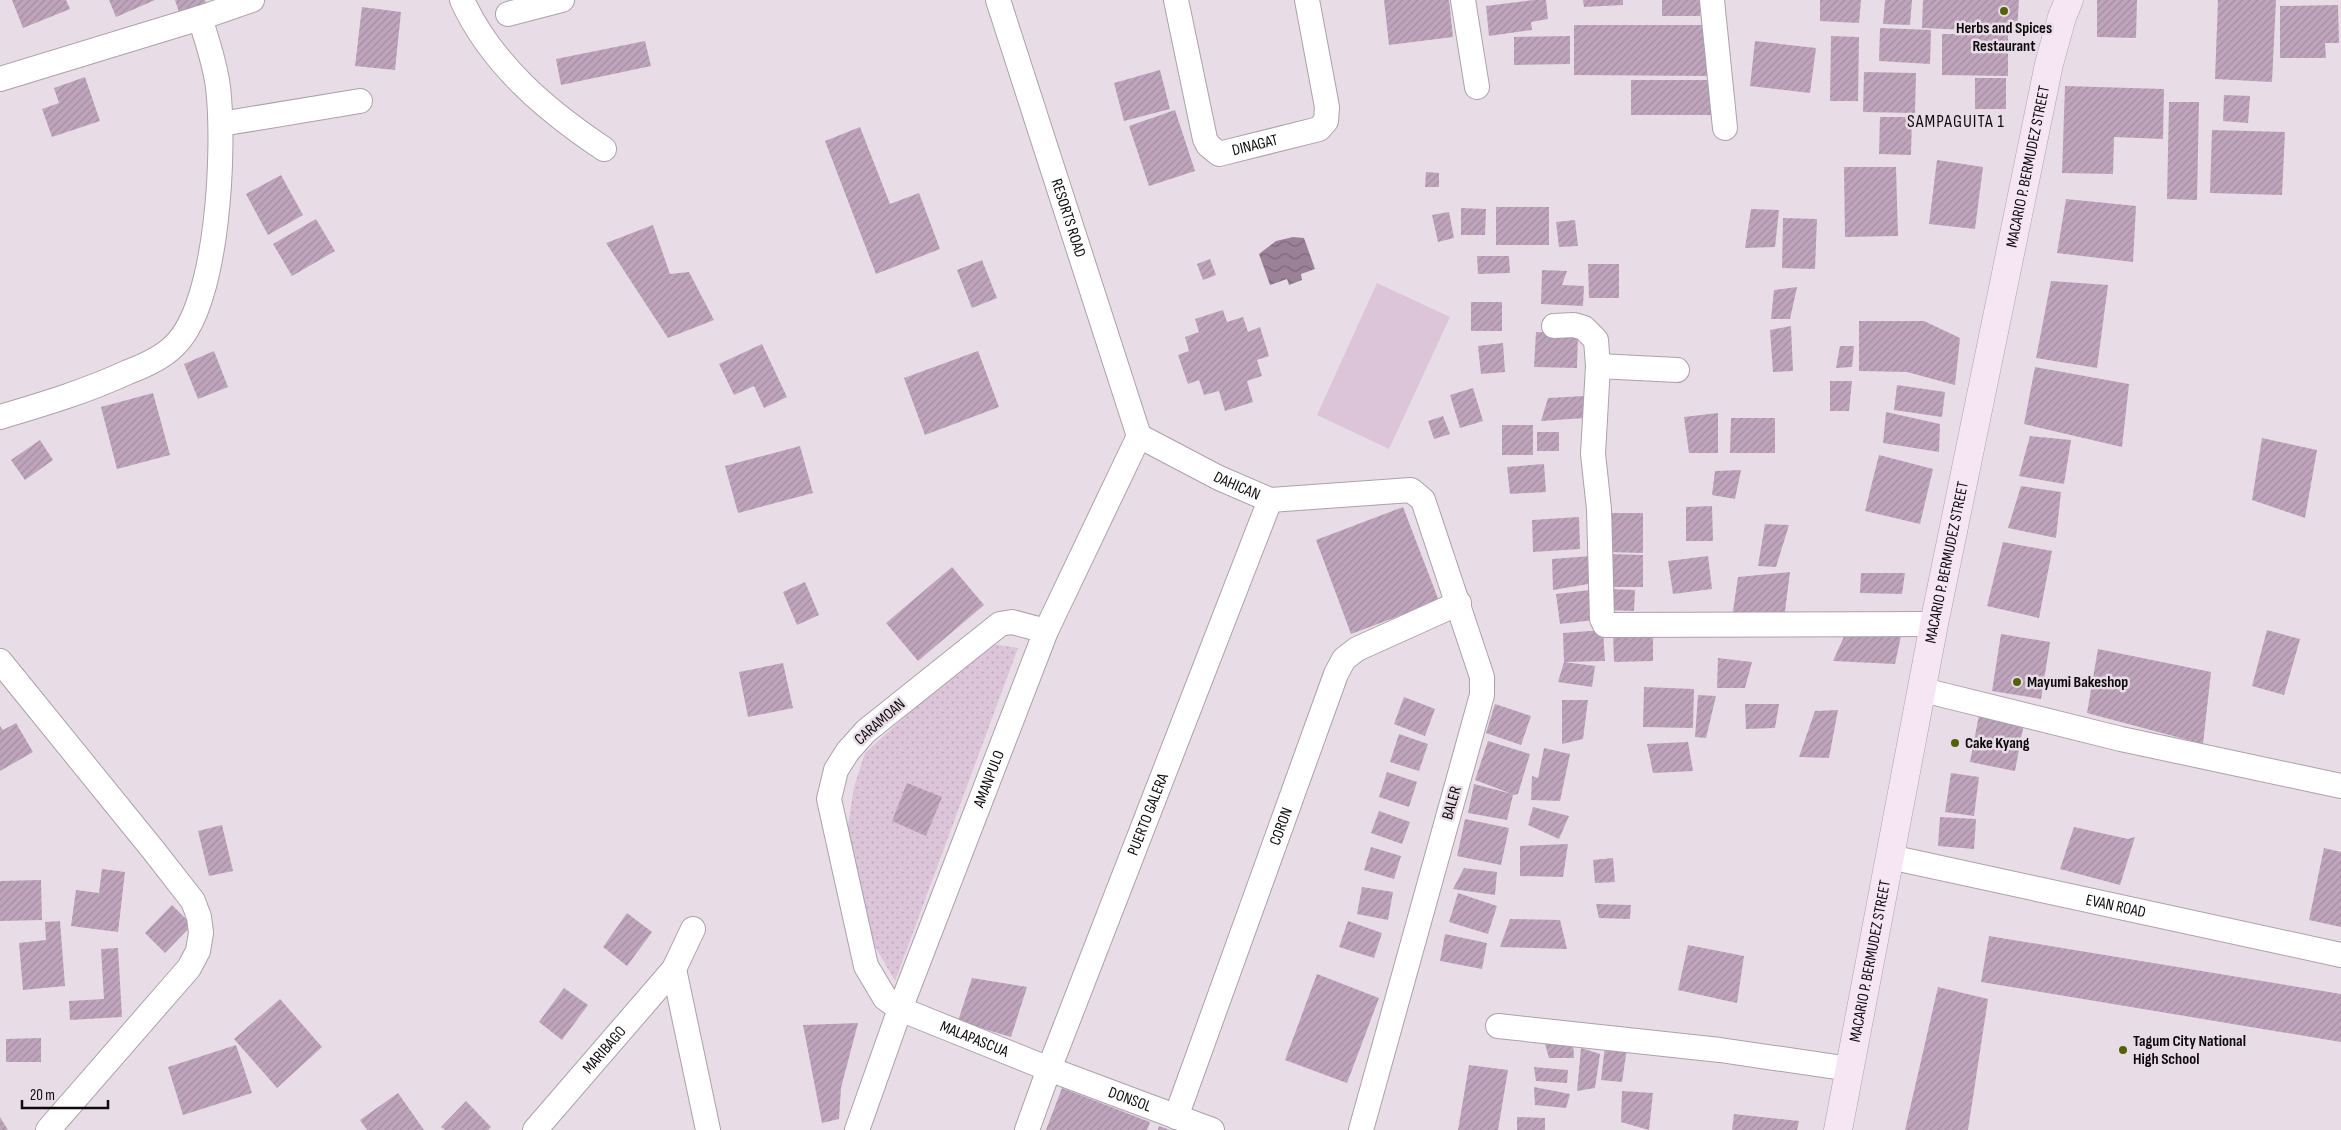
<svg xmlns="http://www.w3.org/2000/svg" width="2341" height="1130" viewBox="0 0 2341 1130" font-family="'Sofia Sans Condensed',sans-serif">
<defs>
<pattern id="green-dots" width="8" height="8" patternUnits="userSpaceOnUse" patternTransform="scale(1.25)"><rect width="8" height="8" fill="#dcc5d9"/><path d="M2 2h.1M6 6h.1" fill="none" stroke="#bca8b9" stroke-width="1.8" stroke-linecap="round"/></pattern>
<pattern id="water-waves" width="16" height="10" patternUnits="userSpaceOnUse" patternTransform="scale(1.25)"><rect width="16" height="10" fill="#9b8198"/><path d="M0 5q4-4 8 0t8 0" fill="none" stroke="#7d687a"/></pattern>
<pattern id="building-hatch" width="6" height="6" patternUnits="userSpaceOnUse" patternTransform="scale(1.25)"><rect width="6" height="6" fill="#bfa5bc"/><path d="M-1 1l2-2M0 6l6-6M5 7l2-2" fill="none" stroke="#a38da0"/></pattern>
</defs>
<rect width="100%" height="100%" fill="#e8dde6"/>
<path fill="url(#green-dots)" d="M986 643 1018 648 895 981 861 922 846 838 854 787 865 753Z"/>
<path fill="#dcc5d9" d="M1377 283 1450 317 1389 449 1317 415Z"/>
<path fill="url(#water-waves)" d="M1293 237 1304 238 1315 269 1301 274 1302 280 1289 285 1287 279 1270 285 1259 254 1276 241Z"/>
<path fill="url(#building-hatch)" d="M12 0H66L70 9 23 28Z
M109 0H155L116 17Z
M175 0H205L206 3 179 12Z
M1384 0H1449L1453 37 1389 45Z
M1533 0H1546L1548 19 1531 22 1532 30 1489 36 1486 6Z
M1583 0H1623V5L1584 7Z
M1662 0H1700V16H1662Z
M1820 0H1861L1859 23 1820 21Z
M1885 0H1912L1910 25 1883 24Z
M1923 0H2019L2017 32 1922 28Z
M2097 0H2137L2136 38 2097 37Z
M2218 0H2276L2272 82 2215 79Z
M2338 5 2339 43H2325L2326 58H2280V6Z
M362 7 401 12 395 70 355 66Z
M1574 25H1708V76L1574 75Z
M1880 28 1931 30 1930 64 1879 61Z
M1942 34H2008V76L1942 75Z
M1570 36V64L1514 65V37Z
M1831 36 1859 37 1858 101H1830Z
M645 41 651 66 561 85 556 59Z
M1755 41 1816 48 1810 93 1750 86Z
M1160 70 1170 109 1124 121 1114 83Z
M1864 72 1916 73 1915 113 1863 112Z
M85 77 100 121 52 137 42 109 59 103 54 88Z
M1975 78H2006V109H1975Z
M1631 80H1715V115H1631Z
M2065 86 2164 89 2163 139 2114 137 2113 174 2062 173Z
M2224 95 2250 96 2248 123 2223 121Z
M2169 102H2199L2197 200 2167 199Z
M1175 110 1195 171 1149 186 1129 126Z
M1880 117H1912L1911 155 1879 154Z
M860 127 890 204 919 193 940 249 876 274 825 141Z
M2212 130 2285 132 2282 195 2210 193Z
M1937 160 1983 167 1975 229 1929 224Z
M1844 167H1896L1898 236 1845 237Z
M1426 172 1439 173V187H1425Z
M281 175 303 215 268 235 246 194Z
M2066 199 2136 206 2133 262 2057 253Z
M1496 207H1549V245H1496Z
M1461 208 1486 209 1485 235H1461Z
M1751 209 1779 210 1775 247 1745 248Z
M1449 212 1454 238 1438 242 1432 215Z
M1783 218 1817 219 1815 269 1782 268Z
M316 219 335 251 292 276 273 244Z
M1575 220 1578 246 1559 247 1556 222Z
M653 225 670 274 689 272 714 320 668 338 606 243Z
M1477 256H1509L1510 273 1478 274Z
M1210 259 1216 275 1203 280 1197 264Z
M982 260 997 298 972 308 957 270Z
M1588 264H1619V298H1589Z
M1542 270 1567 271 1562 285 1584 286 1583 306 1541 304Z
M2051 281 2108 285 2097 368 2036 358Z
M1797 287 1790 319H1771L1774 290Z
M1471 302H1502V331H1471Z
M1223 310 1227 322 1243 317 1248 332 1260 327 1269 356 1257 360 1262 376 1247 381 1253 402 1225 411 1219 391 1204 395 1199 380 1188 384 1178 355 1189 351 1185 337 1199 332 1195 319Z
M1859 321H1924L1960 338 1955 385 1907 372 1859 371Z
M1791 326 1793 371 1773 372 1770 330Z
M1536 332 1578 334 1577 368 1534 367Z
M1503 343 1505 372 1481 374 1478 346Z
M762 344 787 397 764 408 754 386 734 395 719 364Z
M1840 346H1854L1852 367 1836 368Z
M214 351 228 387 198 399 184 364Z
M978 351 999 407 925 435 904 378Z
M2035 367 2129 384 2122 447 2024 424Z
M1830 381H1852L1849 411H1830Z
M1897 385 1945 392 1942 417 1894 410Z
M1473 388 1483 421 1460 428 1450 395Z
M153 393 170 455 117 469 101 407Z
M1584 396 1585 418 1541 421 1548 398Z
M1886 412 1940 424 1939 452 1883 443Z
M1718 413V453H1689L1684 417Z
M1443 416 1450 434 1434 439 1428 421Z
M1731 418H1775V453H1730Z
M1502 425H1533V455H1502Z
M1537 432H1559V451H1537Z
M2030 436 2071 440 2064 484 2019 476Z
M2262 438 2317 450 2305 518 2252 500Z
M40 440 53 460 25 480 11 460Z
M800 446 813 493 738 513 725 466Z
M1879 455 1933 469 1920 524 1865 511Z
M1544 464 1546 492 1510 494 1507 467Z
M1741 470 1735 499 1712 495 1715 471Z
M2021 486 2061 492 2056 538 2008 528Z
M1712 506 1713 541H1686V507Z
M1403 507 1439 601 1351 634 1316 540Z
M1608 513H1643V553L1607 552Z
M1579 517 1580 549 1533 552 1532 520Z
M1765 524 1789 525 1776 567 1758 566Z
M2003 542 2052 551 2039 618 1987 606Z
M1610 554 1643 555V587H1609Z
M1591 556 1594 583 1553 590 1552 559Z
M1708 556 1712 589 1673 594 1668 561Z
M952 567 984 605 918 661 886 623Z
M1790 572 1784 619 1732 618 1738 577Z
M1861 573H1905L1902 594 1860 593Z
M805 582 819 615 797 625 783 592Z
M1608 589 1635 590 1634 611 1607 610Z
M1590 590 1594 620 1560 624 1556 594Z
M1603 630 1605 661 1564 662 1563 633Z
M2267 630 2300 639 2284 695 2252 686Z
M1846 632 1901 636 1895 664 1833 661Z
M1613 633H1653V661L1614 662Z
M2001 634 2050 642 2041 699 1992 691Z
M2098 649 2211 672 2203 744 2087 713Z
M1718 658 1752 662 1745 688H1717Z
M1564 662 1595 666 1592 687 1558 682Z
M783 663 793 708 748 717 739 672Z
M1644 687 1694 689 1693 728 1643 727Z
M1698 695 1716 696 1706 738 1695 737Z
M1404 697 1435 709 1425 736 1394 724Z
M1562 700H1588L1583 739 1562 744Z
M1495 704 1531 716 1521 745 1486 733Z
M1745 704H1779L1775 728 1746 729Z
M1838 710 1829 758 1799 757 1815 711Z
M1979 715 2024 723 2015 771 1970 762Z
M16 723 33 752 0 771V726L3 730Z
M1399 734 1428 744 1419 771 1390 762Z
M1488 741 1530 754 1518 794 1513 795 1507 820 1468 813 1474 784 1512 794 1475 780Z
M1688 742 1693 771 1653 773 1647 744Z
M1544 748 1570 754 1560 801 1531 800 1532 776 1538 778Z
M1387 772 1417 782 1409 807 1379 797Z
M1951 773 1979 777 1974 816 1945 812Z
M907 783 942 797 926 836 892 821Z
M1533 807 1569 816 1559 839 1528 825Z
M1379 811 1410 822 1402 844 1371 833Z
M1940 817 1976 819 1974 849 1938 846Z
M1465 819 1509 828 1501 865 1457 856Z
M222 825 233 871 209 876 198 831Z
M2074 827 2128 839 2135 837 2120 885 2060 869Z
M1568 844 1563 877 1520 876V846Z
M1371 847 1401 856 1394 879 1364 870Z
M2324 848 2341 852V927L2309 920Z
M1613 858 1615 882 1595 883 1593 860Z
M1464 868 1497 872 1495 895 1453 889Z
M102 869 125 872 118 932 71 926 76 890 99 893Z
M41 880 42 920 0 921V881Z
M1362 887 1393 892 1388 920 1357 914Z
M1458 893 1497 906 1488 934 1449 922Z
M1596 904 1631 905 1630 919 1599 918Z
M172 905 192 925 165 953 145 933Z
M627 913 652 932 627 966 603 947Z
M1510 919 1560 920 1567 949 1500 947Z
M60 921 65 986 23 990 19 943 46 940 45 922Z
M1348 921 1382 933 1374 958 1339 947Z
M1445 934 1487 943 1482 969 1440 961Z
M1989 936 2341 994V1042L1981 982Z
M1688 945 1744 956 1737 1003 1678 990Z
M118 948 122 1017 70 1020 69 1001 104 999 101 949Z
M1317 974 1379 998 1347 1083 1285 1060Z
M972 978 1027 987 1011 1037 958 1021Z
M1938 987 1988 999 1968 1130H1905Z
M564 988 588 1005 562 1040 539 1022Z
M280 999 322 1047 277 1088 234 1039Z
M858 1023 841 1088 839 1119 822 1123 803 1025Z
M1543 1037 1573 1042 1574 1058H1549Z
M41 1038V1062H6V1039Z
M236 1045 252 1093 183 1115 168 1067Z
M1605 1046 1627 1048 1622 1082 1601 1080Z
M1581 1048 1600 1054 1595 1088 1577 1091Z
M1469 1065 1508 1070 1498 1130H1458Z
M1534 1067 1568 1070 1567 1083 1536 1081Z
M1534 1087 1570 1094 1566 1108 1535 1105Z
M1062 1088 1150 1122 1147 1130H1046Z
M1622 1091 1653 1093 1649 1130 1621 1122Z
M398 1093 424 1130H367L360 1120Z
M466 1101 491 1127 488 1130H445L441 1127Z
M1734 1114 1799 1121 1797 1130H1732Z
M0 1117 8 1130H0Z
M1517 1117 1545 1118V1130H1517Z
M1159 1126 1170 1130H1158Z"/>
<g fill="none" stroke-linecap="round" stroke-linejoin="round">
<g stroke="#aca1ab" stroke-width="26">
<g id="street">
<path d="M462 0C491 64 547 111 604 149"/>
<path id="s1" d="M998 0 1139 436"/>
<path id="s2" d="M1176 0 1205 139 1208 145 1219 154 1319 129 1326 121 1327 107 1307 0"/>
<path d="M1463 0 1477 87"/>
<path d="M1712 0 1725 128"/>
<path d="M508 14 562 0"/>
<path d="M0 79 200 18 252 0"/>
<path d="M221 124 360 101"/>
<path d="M1554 326 1574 325 1584 328 1596 340 1598 366 1593 454 1599 509 1602 619 1605 625 1934 624"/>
<path d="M1598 366 1677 370"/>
<path d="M0 417C44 404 87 391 128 372 144 366 162 358 174 346 219 304 225 147 218 87 215 63 207 41 200 18"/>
<path id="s3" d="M1139 436 1219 478 1270 500 1411 490 1423 500 1482 677V695L1361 1130"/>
<path id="s4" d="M1046 631 1012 622 1000 624 866 731 848 751 836 770 829 799 866 966 885 998 900 1009 1049 1069 1212 1130"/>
<path d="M0 661 154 851 193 901 199 917 201 933 198 951 189 968 48 1130"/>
<path d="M1923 690 2121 739 2341 786"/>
<path id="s5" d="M1890 857 2341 955"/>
<path d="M674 969 708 1130"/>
<path d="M1498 1026 1720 1050 1850 1069"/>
<path id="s6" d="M1176 1117 1336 674 1344 659 1357 649 1459 603"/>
<path id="s7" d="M535 1130 674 969 693 929"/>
<path id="s8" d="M857 1130 900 1009 1046 631 1139 436"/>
<path id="s9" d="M1027 1130 1049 1069 1270 500"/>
</g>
</g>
<g stroke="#aca1ab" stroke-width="29">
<g id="secondary">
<path id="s10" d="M1838 1130 1934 624 2049 64 2062 17 2069 0"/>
</g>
</g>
<use href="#street" stroke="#fff" stroke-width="24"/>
<use href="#secondary" stroke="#f6e6f4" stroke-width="28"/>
</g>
<g fill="#536207" stroke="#e8dde6" stroke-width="2">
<circle cx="2004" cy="11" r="5"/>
<circle cx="2017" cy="682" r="5"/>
<circle cx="1955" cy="743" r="5"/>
<circle cx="2123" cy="1050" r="5"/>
</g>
<g text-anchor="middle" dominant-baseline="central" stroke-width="5" stroke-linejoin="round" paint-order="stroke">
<g font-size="16" font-weight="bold" fill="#0e0a0e" stroke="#e8dde6" text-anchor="start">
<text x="2004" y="28" text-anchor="middle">Herbs and Spices<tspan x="2004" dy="18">Restaurant</tspan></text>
<text x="2027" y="682">Mayumi Bakeshop</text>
<text x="1965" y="743">Cake Kyang</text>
<text x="2133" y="1041">Tagum City National<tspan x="2133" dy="18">High School</tspan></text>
</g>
<g font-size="16" fill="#0e0a0e" stroke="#e8dde6">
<text stroke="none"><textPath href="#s2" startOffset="200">DINAGAT</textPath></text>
<text stroke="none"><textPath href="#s10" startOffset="982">MACARIO P. BERMUDEZ STREET</textPath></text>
<text stroke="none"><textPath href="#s1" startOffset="229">RESORTS ROAD</textPath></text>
<text stroke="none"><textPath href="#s3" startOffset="110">DAHICAN</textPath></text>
<text stroke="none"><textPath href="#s10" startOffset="578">MACARIO P. BERMUDEZ STREET</textPath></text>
<text transform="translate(880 722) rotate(-41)">CARAMOAN</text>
<text stroke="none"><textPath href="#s8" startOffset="375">AMANPULO</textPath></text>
<text transform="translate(1452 803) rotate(-74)">BALER</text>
<text stroke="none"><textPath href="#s9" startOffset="338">PUERTO GALERA</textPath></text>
<text stroke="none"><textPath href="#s6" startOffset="309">CORON</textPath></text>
<text stroke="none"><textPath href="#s5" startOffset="231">EVAN ROAD</textPath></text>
<text stroke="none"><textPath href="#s10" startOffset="172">MACARIO P. BERMUDEZ STREET</textPath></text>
<text stroke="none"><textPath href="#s4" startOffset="605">MALAPASCUA</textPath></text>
<text stroke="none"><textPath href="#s7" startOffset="106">MARIBAGO</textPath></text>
<text stroke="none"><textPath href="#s4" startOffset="772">DONSOL</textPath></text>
</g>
<g font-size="18" letter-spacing="1" fill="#0e0a0e" stroke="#e8dde6">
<text x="1956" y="121">SAMPAGUITA 1</text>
</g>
</g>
<path d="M22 1100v8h86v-8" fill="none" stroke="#0e0a0e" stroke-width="2.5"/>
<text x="30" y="1100" font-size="15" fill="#0e0a0e" stroke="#e8dde6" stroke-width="4" paint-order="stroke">20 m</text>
</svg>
